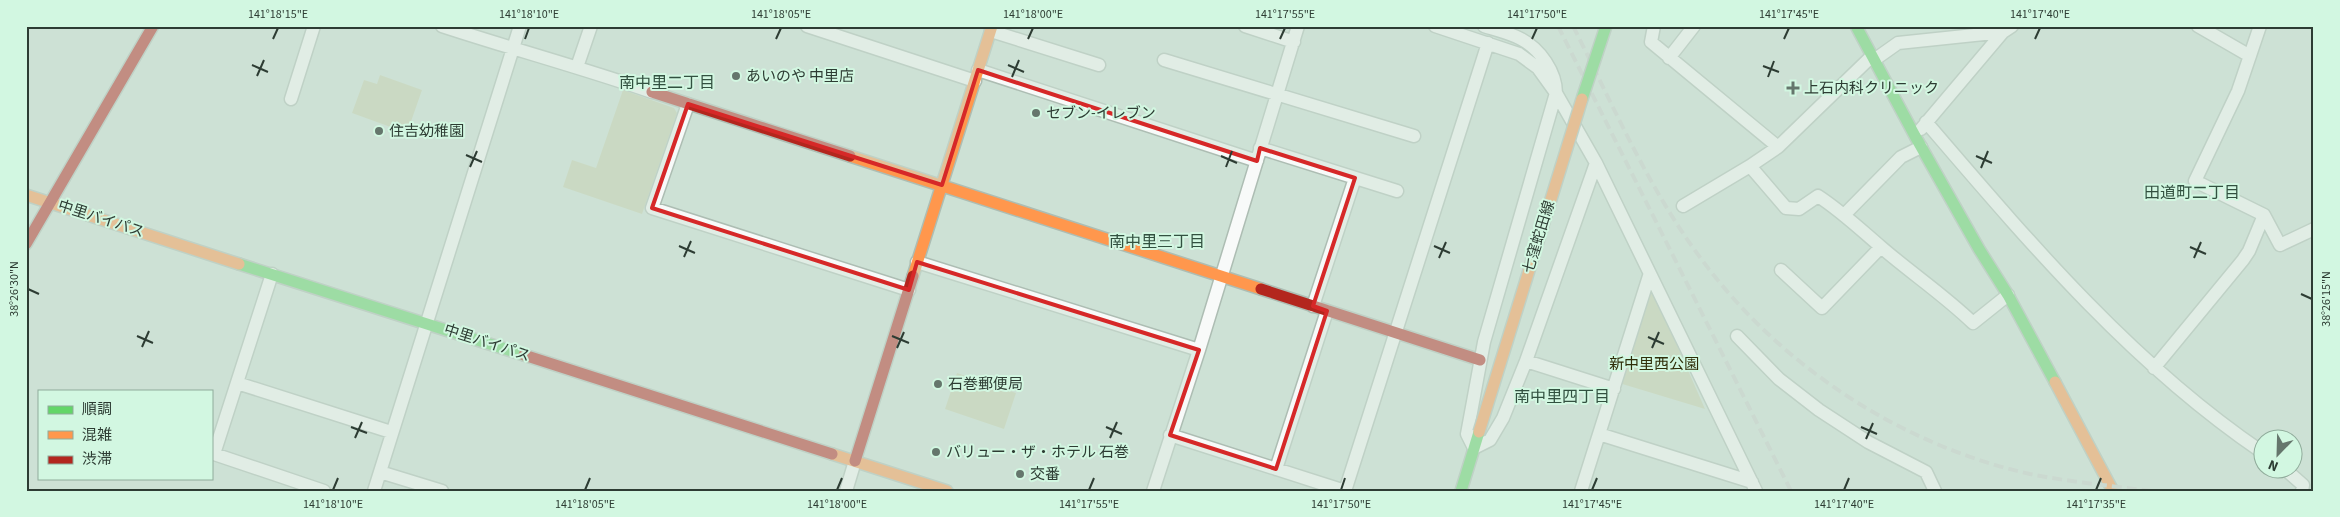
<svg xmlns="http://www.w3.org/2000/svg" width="2340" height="517" viewBox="0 0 2340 517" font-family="'Source Sans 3','Noto Sans JP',sans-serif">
<rect width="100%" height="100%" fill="#cde1d5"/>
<path fill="#c6cfae" d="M380 75 422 90 407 133 352 113 364 80 377 84Z
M623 90 674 108 677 113 642 214 563 187 572 160 596 168Z
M1650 284 1705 409 1619 383Z
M957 373 1016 393 1004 429 945 409Z"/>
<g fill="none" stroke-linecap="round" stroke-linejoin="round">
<g stroke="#adbdb3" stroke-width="15">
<path id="street" d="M442 26C512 49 583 68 652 92
M807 26 975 81
M1245 26 1294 42
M1435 26 1519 54 1538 68 1556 93 1596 163 1756 491
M1484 26C1496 30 1510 33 1521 39 1540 49 1556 72 1556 93L1484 342 1467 434 1474 448 1490 440 1503 418 1526 361 1596 163
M1654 26 1651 42 1778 147 1750 166 1786 208 1799 209 1818 196C1841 211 1860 229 1881 247 1911 273 1944 295 1973 323L2008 295
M2198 26 2250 56
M2260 26 2238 91 2195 181 2264 215 2280 245 2314 229
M991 31 1099 65
M1669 58 1694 26
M1164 60 1414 136
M1874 60 1898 43 2003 32 2012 26
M577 67 591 26
M978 70 1257 161
M291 99 314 26
M688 104 652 208 909 290
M1926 122C2029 242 2131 363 2262 452
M1921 129 2003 32
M1778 147 1872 56
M1260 148 1397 191
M1683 206 1750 166
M1845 214 1901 157 1921 147
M917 262 1199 350
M1781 270 1822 308 1881 247
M272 274 214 454 324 491
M1313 306 1355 178
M1737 336 1779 379 1819 410 1868 442 1926 472 1935 491
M1526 361 1614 389
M2154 368 2243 260 2249 251 2264 215
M237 383 391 432
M1599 434 1752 482
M1170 435 1345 491 1488 43
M1276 469 1327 311
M2286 470 2303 485 2302 491
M380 472 442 491
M374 491 520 26
M846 491 855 461
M1153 491 1199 350 1298 26
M1581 491 1649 276"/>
</g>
<g stroke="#adbdb3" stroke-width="14">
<path id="fast" d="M1856 26 1915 136 1979 249 2008 295 2055 382
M239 264 524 355
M1461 491 1479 432"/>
</g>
<g stroke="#adbdb3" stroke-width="14">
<path id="slow" d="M850 156 1261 289
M26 195 239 264
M913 276 992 26
M2055 382 2113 491
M832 454 947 491"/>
</g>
<g stroke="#adbdb3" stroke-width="14">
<path id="jam" d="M652 92 850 156
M26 244 153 26
M1261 289 1480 360
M524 355 832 454
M855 461 913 276"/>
</g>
<use href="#street" stroke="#f8faf9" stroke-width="12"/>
<use href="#fast" stroke="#63d668" stroke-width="11"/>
<use href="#slow" stroke="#ff974d" stroke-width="11"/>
<use href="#jam" stroke="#b3261e" stroke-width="11"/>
<path stroke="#c8cecb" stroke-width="4" stroke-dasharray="10 5" stroke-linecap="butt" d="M1558 26 1791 491
M1573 26C1611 101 1645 181 1694 249 1773 361 1896 444 2030 474 2070 482 2112 486 2152 491"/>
<g stroke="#adbdb3" stroke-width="14" stroke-linecap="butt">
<path id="fast-bridge" d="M1582 99 1606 26"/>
</g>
<g stroke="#adbdb3" stroke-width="14" stroke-linecap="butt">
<path id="slow-bridge" d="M1479 432 1582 99"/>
</g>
<use href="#fast-bridge" stroke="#63d668" stroke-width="11"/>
<use href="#slow-bridge" stroke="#ff974d" stroke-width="11"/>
</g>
<path d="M0 0H2340V517H0ZM978 70 1257 161 1260 148 1355 178 1313 306 1327 311 1276 469 1170 435 1199 350 917 262 909 290 652 208 688 104 942 185Z" fill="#cde1d5" fill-opacity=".55" fill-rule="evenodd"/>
<path fill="none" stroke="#d62828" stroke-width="4" stroke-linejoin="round" d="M978 70 1257 161 1260 148 1355 178 1313 306 1327 311 1276 469 1170 435 1199 350 917 262 909 290 652 208 688 104 942 185Z"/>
<path fill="none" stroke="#2d3c33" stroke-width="2" d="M273 39 278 28M525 39 529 28M776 39 781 28M1028 39 1033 28M1280 39 1285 28M1532 39 1537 28M1784 39 1789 28M2035 39 2040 28M252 65 268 72M1008 65 1024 72M1763 66 1779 72M257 76 264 60M1012 77 1019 60M1768 77 1774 61M466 155 482 162M1221 156 1237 163M1976 156 1992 163M470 167 477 151M1226 167 1232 151M1981 168 1988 151M679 246 695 253M1434 246 1450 253M2190 247 2206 254M684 257 691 241M1439 258 1446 242M2194 258 2201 242M28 289 39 294M2301 294 2312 299M137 336 153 343M892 336 909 343M1648 337 1664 344M142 347 149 331M897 348 904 332M1652 348 1659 332M351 427 367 433M1106 427 1122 434M1861 427 1877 434M355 438 362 422M1110 438 1117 422M1866 439 1873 423M333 490 338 478M585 490 590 478M837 490 842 478M1089 490 1094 478M1341 490 1345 478M1592 490 1597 478M1844 490 1849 478M2096 490 2101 478"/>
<g fill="#65766c" stroke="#d2f7e1" stroke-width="2">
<circle cx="736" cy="76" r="5"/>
<path d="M1790.5 80.5h5v5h5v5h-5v5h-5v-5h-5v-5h5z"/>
<circle cx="1036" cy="113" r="5"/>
<circle cx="379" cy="131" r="5"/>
<circle cx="938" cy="384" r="5"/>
<circle cx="936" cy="452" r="5"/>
<circle cx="1020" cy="474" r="5"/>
</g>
<g text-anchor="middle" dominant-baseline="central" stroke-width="4" stroke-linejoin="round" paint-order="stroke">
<g font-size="15" fill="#2d3c33" stroke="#d2f7e1" text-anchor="start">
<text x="746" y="76">あいのや 中里店</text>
<text x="1804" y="88">上石内科クリニック</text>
<text x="1046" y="113">セブン-イレブン</text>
<text x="389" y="131">住吉幼稚園</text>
<text x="948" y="384">石巻郵便局</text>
<text x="946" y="452">バリュー・ザ・ホテル 石巻</text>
<text x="1030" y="474">交番</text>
</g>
<g font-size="15" fill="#2d3c33" stroke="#d2f7e1">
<text transform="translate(101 219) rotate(18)">中里バイパス</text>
<text transform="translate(1539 237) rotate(-73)">七窪蛇田線</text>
<text transform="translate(487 343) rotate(18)">中里バイパス</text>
</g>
<g font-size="15" fill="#2f2e09" stroke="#d2f7e1">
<text x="1654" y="364">新中里西公園</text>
</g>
<g font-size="16" fill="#325140" stroke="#d2f7e1">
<text x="667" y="83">南中里二丁目</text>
<text x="2192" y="193">田道町二丁目</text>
<text x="1157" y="242">南中里三丁目</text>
<text x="1562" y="397">南中里四丁目</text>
</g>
</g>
<rect width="2340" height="517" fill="none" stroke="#d2f7e1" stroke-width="55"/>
<rect x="38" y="390" width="175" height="90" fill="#d2f7e1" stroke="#90ac9b"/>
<rect x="48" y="406" width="25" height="8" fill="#63d668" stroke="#90ac9b"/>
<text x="82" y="414" font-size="15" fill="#2d3c33">順調</text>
<rect x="48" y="431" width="25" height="8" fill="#ff974d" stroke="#90ac9b"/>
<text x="82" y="440" font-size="15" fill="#2d3c33">混雑</text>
<rect x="48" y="456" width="25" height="8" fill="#b3261e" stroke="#90ac9b"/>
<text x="82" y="464" font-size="15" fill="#2d3c33">渋滞</text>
<g transform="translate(2278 454) rotate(203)"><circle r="24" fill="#d2f7e1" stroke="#90ac9b"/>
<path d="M0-4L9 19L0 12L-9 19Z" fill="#65766c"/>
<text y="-8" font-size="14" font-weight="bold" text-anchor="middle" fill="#2d3c33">N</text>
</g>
<rect x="28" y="28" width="2284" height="462" fill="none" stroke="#2d3c33" stroke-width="2"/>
<g font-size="12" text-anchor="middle" fill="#2d3c33">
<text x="278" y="18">141°18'15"E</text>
<text x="529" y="18">141°18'10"E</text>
<text x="781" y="18">141°18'05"E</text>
<text x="1033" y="18">141°18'00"E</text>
<text x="1285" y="18">141°17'55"E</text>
<text x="1537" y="18">141°17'50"E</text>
<text x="1789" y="18">141°17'45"E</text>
<text x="2040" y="18">141°17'40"E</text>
<text transform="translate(14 289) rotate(-90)" y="4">38°26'30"N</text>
<text transform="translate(2326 299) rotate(-90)" y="4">38°26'15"N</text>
<text x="333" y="508">141°18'10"E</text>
<text x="585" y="508">141°18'05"E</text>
<text x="837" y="508">141°18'00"E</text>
<text x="1089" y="508">141°17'55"E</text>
<text x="1341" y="508">141°17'50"E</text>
<text x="1592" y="508">141°17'45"E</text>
<text x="1844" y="508">141°17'40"E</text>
<text x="2096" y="508">141°17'35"E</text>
</g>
</svg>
